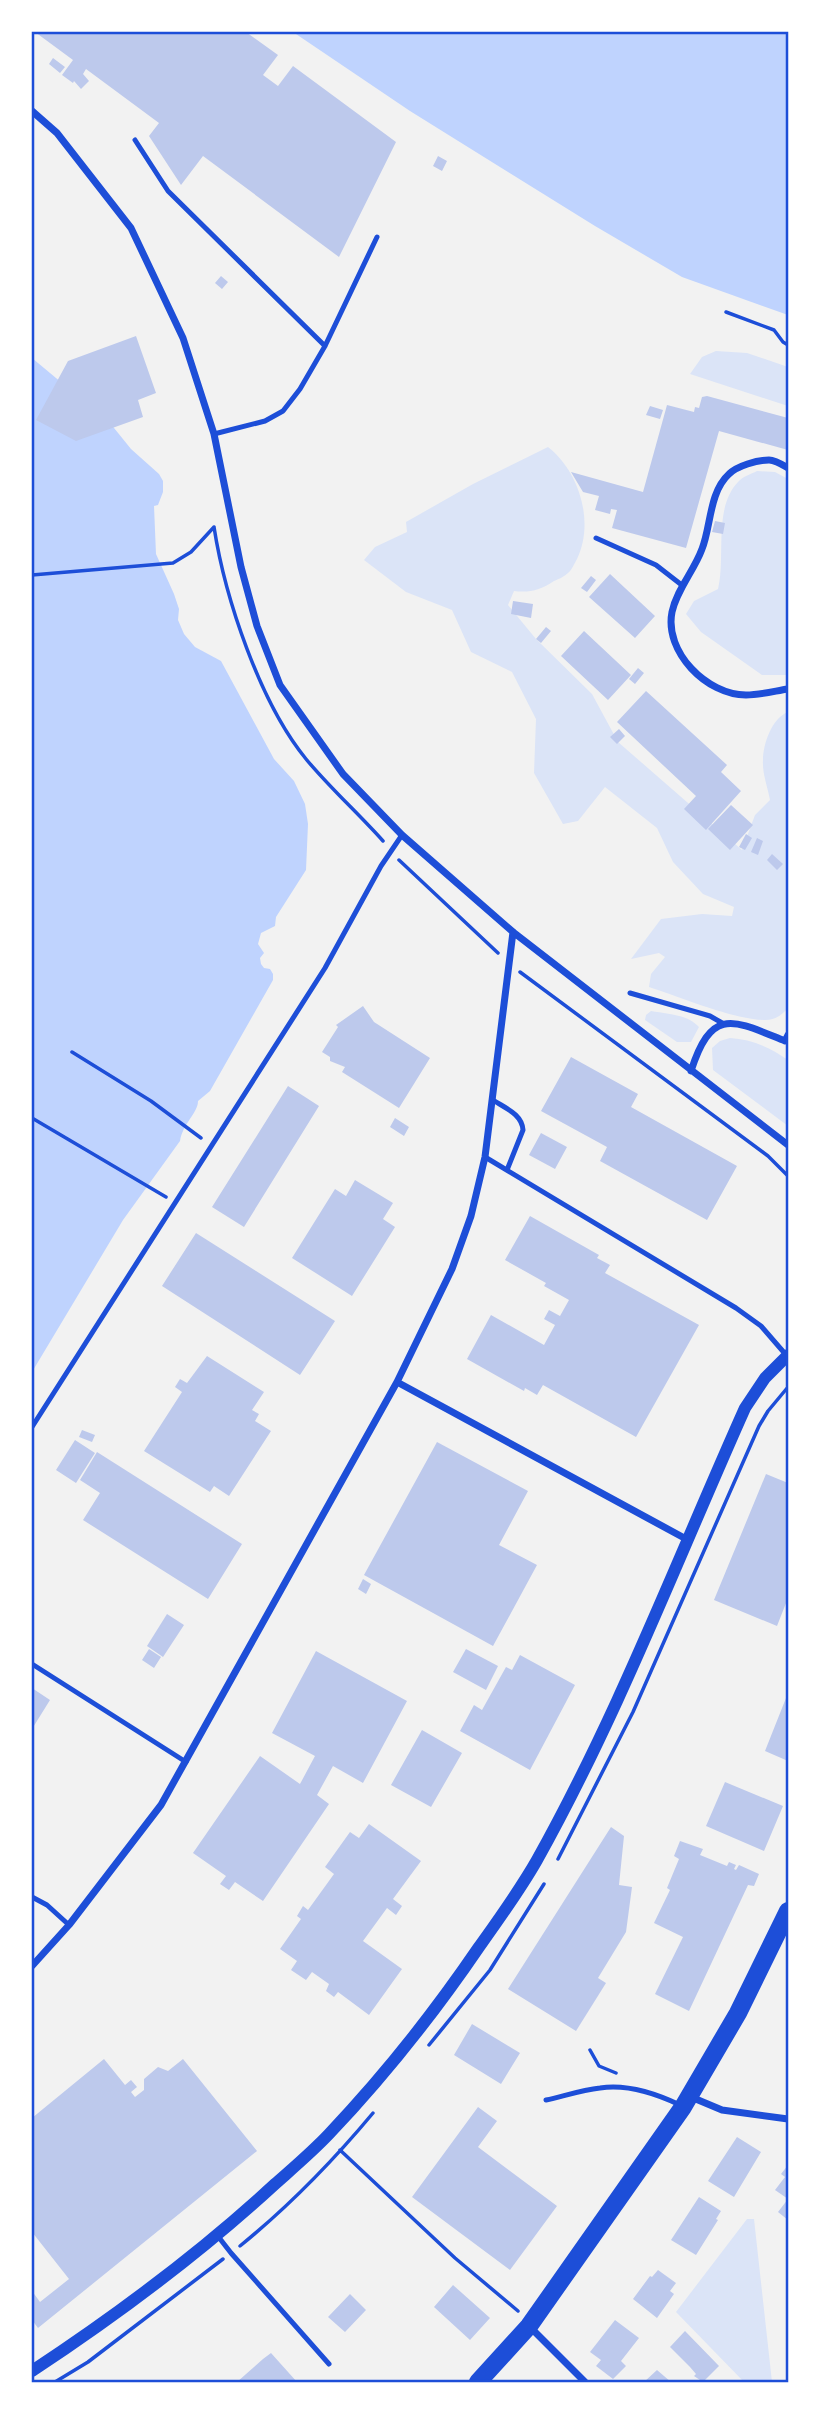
<svg xmlns="http://www.w3.org/2000/svg" width="820" height="2414" viewBox="0 0 820 2414" font-family="'Sofia Sans Condensed',sans-serif">
<rect width="100%" height="100%" fill="#f2f2f2"/>
<path fill="#dbe4f7" d="M716 351 747 353 788 367V406L690 374 702 357Z
M548 447C579 471 595 522 577 559 574 564 572 570 568 573 565 576 559 579 554 581 541 590 529 593 514 591L508 605 536 639 592 694 618 742 742 850 755 815 770 800C768 788 762 773 763 760 763 744 772 718 788 712V1008C782 1015 775 1020 765 1020 734 1020 681 997 649 987L651 974 665 957 659 953 631 959 661 919 702 914 732 916 734 907 703 894 673 862 657 828 605 787 578 821 563 824 534 773 536 719 512 672 471 652 452 610 406 592 364 560 375 547 407 532 406 522 473 484Z
M757 471 775 472 788 479V675H762L701 632 686 614 694 601 718 589C726 557 713 508 738 482 742 477 751 474 757 471Z
M651 1011C667 1014 687 1014 699 1027L691 1042H677L645 1020 646 1015Z
M730 1038C751 1039 771 1048 788 1060V1126L713 1070 712 1048 720 1041Z
M747 2219H754L772 2382H744L676 2312Z"/>
<path fill="#bfd3fe" d="M293 32H788V315L682 277 595 226 410 111Z
M32 358 110 423 131 449 159 474 163 481V492L158 505 154 506 156 554 174 594 179 609 178 620 184 634 195 647 221 661 274 759 294 781 305 804 308 824 306 870 276 917 275 926 261 933 258 944 264 953 260 958 261 964 264 968 270 969 273 974V980L210 1091 198 1101C198 1113 183 1123 180 1141L123 1220 32 1372Z"/>
<path fill="#bdc9ec" d="M35 32H246L278 55 263 75 278 86 293 66 396 142 339 257 203 156 181 185 149 136 159 123 86 69 83 74 89 81 81 89 74 81 73 83 62 75 73 60Z
M53 58 65 67 60 73 49 64Z
M438 156 447 161 442 171 433 166Z
M221 276 228 282 222 289 215 283Z
M136 336 156 393 138 400 143 417 76 441 36 420 68 361Z
M707 396 788 418V450L719 431 686 548 612 528 617 510 611 509 610 514 595 510 599 496 583 492 571 472 643 492 667 405 694 412 695 407 699 408 702 397Z
M650 406 663 410 660 419 646 415Z
M715 521 725 523 723 534 712 532Z
M610 574 655 616 635 638 589 597Z
M591 576 596 580 587 592 581 588Z
M513 601 533 604 531 618 511 614Z
M546 627 551 631 541 643 536 639Z
M584 631 631 675 608 700 561 656Z
M638 668 644 673 635 684 629 679Z
M646 691 727 765 721 772 741 791 706 830 684 809 696 796 617 722Z
M619 729 625 736 617 744 610 737Z
M731 805 753 825 730 850 708 829Z
M746 834 752 838 745 850 739 847Z
M757 838 763 841 758 855 751 852Z
M772 854 783 864 777 870 767 860Z
M363 1006 374 1022 430 1058 399 1108 342 1072 345 1067 330 1061V1057L322 1052 338 1027 336 1025Z
M571 1057 638 1094 631 1107 737 1166 707 1220 600 1161 607 1147 541 1111Z
M288 1086 319 1106 244 1227 212 1207Z
M395 1118 409 1127 404 1136 390 1127Z
M541 1133 567 1147 555 1169 529 1155Z
M355 1180 393 1203 383 1219 395 1227 352 1296 292 1258 335 1189 346 1196Z
M530 1216 599 1255 597 1258 610 1265 605 1273 699 1325 636 1437 543 1385 537 1395 525 1388 524 1391 467 1359 491 1315 544 1345 555 1325 544 1319 549 1310 560 1316 569 1300 544 1286 546 1283 505 1260Z
M196 1233 335 1321 300 1375 162 1286Z
M207 1356 264 1392 252 1410 259 1414 255 1421 271 1431 229 1496 214 1486 210 1492 144 1451 182 1392 175 1387 180 1379 187 1383Z
M82 1430 95 1435 92 1442 79 1437Z
M75 1440 95 1453 76 1483 56 1470Z
M437 1442 528 1491 499 1545 537 1565 493 1646 364 1575Z
M97 1452 242 1544 208 1599 83 1520 100 1493 80 1480Z
M766 1474 788 1483V1598L777 1626 714 1600Z
M363 1579 371 1584 366 1594 358 1589Z
M167 1614 184 1625 163 1657 147 1646Z
M149 1649 161 1657 154 1668 142 1660Z
M466 1649 498 1666 486 1690 453 1672Z
M316 1651 407 1701 363 1783 333 1766 317 1795 329 1804 263 1901 235 1882 229 1890 220 1884 226 1876 193 1853 260 1756 300 1784 315 1756 272 1733Z
M520 1655 575 1685 530 1770 460 1731 474 1705 482 1710 506 1667 512 1670Z
M32 1688 50 1700 32 1729Z
M788 1693V1761L765 1751Z
M422 1730 462 1753 431 1807 391 1785Z
M725 1782 783 1806 764 1851 706 1826Z
M369 1824 421 1861 393 1899 402 1906 396 1915 387 1908 363 1941 402 1969 369 2015 338 1992 334 1997 326 1991 329 1984 312 1972 306 1980 291 1970 297 1961 280 1949 301 1919 297 1916 303 1906 308 1910 334 1874 325 1867 350 1832 359 1838Z
M611 1827 624 1836 619 1885 632 1887 626 1932 598 1978 606 1983 576 2031 508 1989Z
M680 1841 703 1849 700 1855 727 1866 729 1862 736 1865 734 1869 736 1870 739 1865 759 1874 754 1886 748 1885 689 2011 655 1994 683 1937 654 1923 670 1890 667 1888 679 1859 674 1856Z
M472 2024 520 2053 501 2084 454 2055Z
M104 2059 125 2085 131 2080 137 2087 131 2092 135 2097 144 2090V2079L158 2067 168 2071 183 2059 257 2151 38 2328 32 2320V2291L40 2302 69 2279 32 2232V2118Z
M478 2107 497 2121 478 2147 557 2206 510 2270 412 2197Z
M737 2137 761 2152 734 2197 708 2181Z
M788 2165V2220L778 2212 788 2199 775 2190 785 2177 781 2174Z
M699 2197 721 2211 716 2219 718 2220 696 2255 671 2240Z
M658 2270 676 2283 670 2291 674 2294 657 2318 633 2299 650 2276 652 2277Z
M453 2285 490 2318 470 2340 434 2307Z
M350 2294 366 2310 345 2332 328 2317Z
M615 2320 639 2338 621 2361 626 2366 613 2379 596 2366 601 2360 590 2352Z
M685 2331 719 2366 703 2382 694 2376 696 2374 690 2367 670 2347Z
M271 2353 297 2382H237L263 2359Z
M657 2370 671 2382H644Z"/>
<g fill="none" stroke-linecap="round" stroke-linejoin="round">
<path stroke="#1d4ed8" stroke-width="3.5" d="M726 312 774 330 783 342 788 345
M214 527C225 598 260 703 306 759 330 788 358 813 383 841
M32 575 173 563 191 552 214 527
M399 860 498 953
M520 972 768 1156 788 1176
M72 1052 151 1101 201 1138
M32 1118 166 1197
M558 1859 633 1712 759 1426 768 1411 788 1387
M429 2045 490 1970 544 1884
M590 2050 599 2066 616 2073
M340 2150 455 2258 518 2311
M240 2246C288 2207 333 2161 373 2113
M55 2382 88 2362 223 2259"/>
<path stroke="#1d4ed8" stroke-width="5" d="M135 140 168 191 325 346
M214 434 265 421 283 411 300 389 325 346 377 237
M596 538 656 565 683 586
M630 993 710 1016 724 1024
M493 1100C505 1108 522 1114 523 1130L507 1170
M485 1157 736 1308 761 1326 787 1356
M32 1427 325 968 381 866 402 835
M32 1664 186 1762
M32 1897 47 1905 69 1925
M546 2100C564 2096 582 2090 600 2088 626 2084 657 2094 680 2105
M217 2235 231 2253 329 2364"/>
<path stroke="#1d4ed8" stroke-width="7" d="M32 111 57 133 131 228 183 338 214 434 241 567 257 626 280 685 343 774 402 835 513 932 788 1145
M788 468C783 465 775 460 769 460 757 460 737 466 729 474 709 492 711 527 702 549 694 571 677 589 672 612 664 652 707 695 746 695 760 695 775 691 788 689
M691 1071C712 1006 733 1020 785 1041L788 1035
M397 1382 688 1540
M32 1966 69 1925 161 1805 397 1382 452 1269 471 1216 485 1157 513 932
M691 2097 722 2110 788 2119
M530 2327 585 2382"/>
<path stroke="#1d4ed8" stroke-width="12" d="M32 2371C117 2315 199 2254 275 2184 293 2168 312 2152 329 2134 384 2076 434 2013 479 1947 499 1919 520 1890 537 1860 618 1715 677 1560 745 1408L765 1378 788 1355"/>
<path stroke="#1d4ed8" stroke-width="18" d="M478 2382 529 2326 683 2107 738 2013 788 1911"/>
</g>
<rect width="820" height="2414" fill="none" stroke="#ffffff" stroke-width="66"/>
<rect x="33" y="33" width="754" height="2348" fill="none" stroke="#1d4ed8" stroke-width="2.5"/>
</svg>
